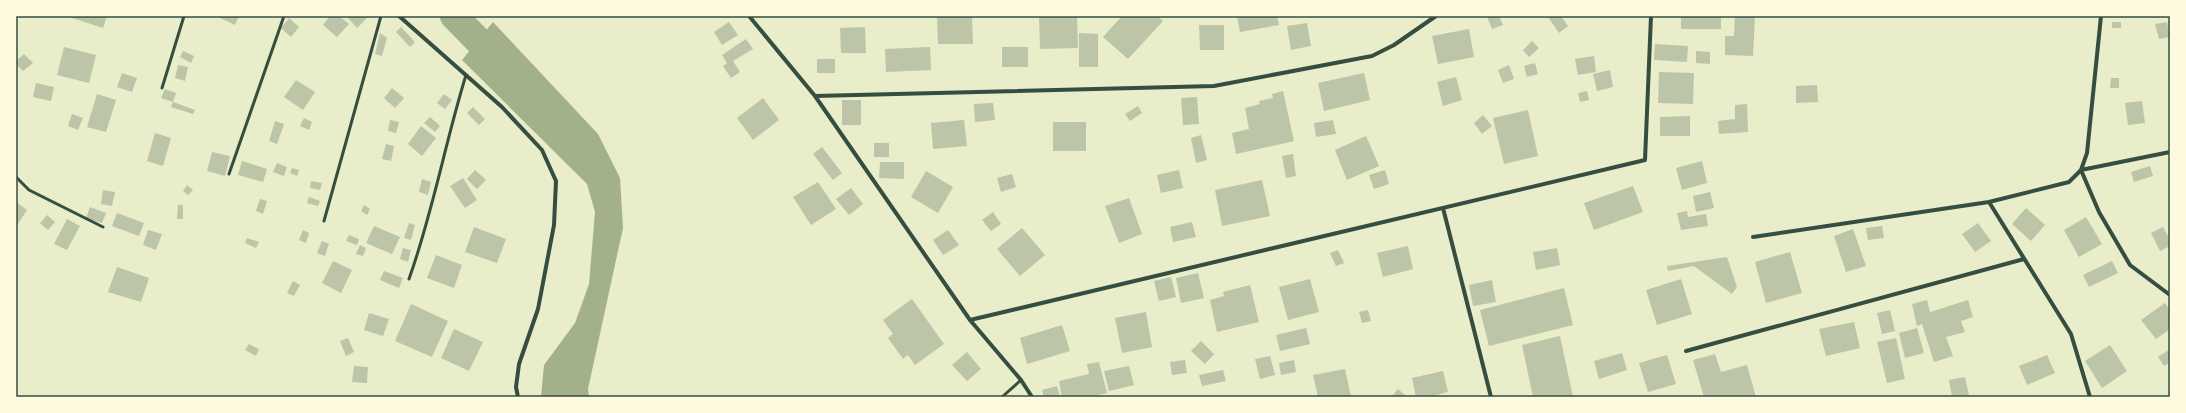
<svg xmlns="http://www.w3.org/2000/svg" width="2186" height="413" viewBox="0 0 2186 413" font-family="'Playfair Display',serif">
<rect width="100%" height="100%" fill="#e9edc9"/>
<path fill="#a3b18a" d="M493 22 598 134 620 178 623 228 588 389 589 397H541L544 365 575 323 589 284 595 212 587 184 462 60Z"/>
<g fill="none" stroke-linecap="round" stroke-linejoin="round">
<path stroke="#a3b18a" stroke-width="28" d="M454 16 504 67"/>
</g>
<path fill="#bcc5a7" d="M66 16H107L103 28Z
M216 16H239L235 25Z
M330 16H339L349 24 337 37 323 25Z
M350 16H365L367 18 357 28 348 18Z
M937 16H972L973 44H938Z
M1039 16H1077L1078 48 1040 49Z
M1122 16H1157L1163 21 1128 59 1103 37Z
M1237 16H1277L1279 25 1240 32Z
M1499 16 1503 25 1492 29 1487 17Z
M1549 16H1561L1568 26 1559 33 1548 17Z
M1681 16H1721V29H1681Z
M1735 16H1755L1753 56 1725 55V36H1734Z
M289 18 299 27 291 37 281 28Z
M729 22 738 35 722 45 714 32Z
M2112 22H2121V28H2112Z
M2167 22 2170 37 2159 39 2155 24Z
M1307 23 1311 46 1291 50 1287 26Z
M1199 25H1224V50H1200Z
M401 27 415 42 410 47 396 32Z
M865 27 866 53H841L840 28Z
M1469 29 1474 57 1438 64 1432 36Z
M380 33 387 38 382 56 375 54Z
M1079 33 1098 34V67H1079Z
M746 39 753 49 733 61 740 72 731 78 723 66 727 63 722 55Z
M1532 41 1539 48 1529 57 1523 50Z
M1655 44 1688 46 1687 62 1654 60Z
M64 47 96 55 89 83 57 75Z
M930 47 931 70 886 72 885 49Z
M1002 47H1028V67H1002Z
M183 51 194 56 191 63 180 57Z
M1696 51 1710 52V64L1696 63Z
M24 54 33 63 23 71 16 64V61Z
M1594 56 1596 72 1578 75 1575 59Z
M817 59H835V73H817Z
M1535 63 1538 74 1527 77 1524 66Z
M178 65 188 67 185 81 175 78Z
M1509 65 1514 79 1503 83 1498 70Z
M1610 70 1613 87 1597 91 1593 74Z
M1659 72 1694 73 1693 104 1658 103Z
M122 73 137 78 132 92 117 87Z
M1364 73 1370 100 1324 111 1318 83Z
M1456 77 1462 100 1443 106 1437 82Z
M2111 78H2119V88H2110Z
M296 80 315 92 303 110 284 97Z
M36 83 54 87 51 101 33 97Z
M1817 85 1818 102 1796 103V86Z
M392 88 404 98 395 108 384 98Z
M165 89 176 93 173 102 161 98Z
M1283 91 1294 141 1236 154 1232 133 1249 129 1245 108 1260 104 1259 101 1273 98 1272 94Z
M1587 91 1589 100 1580 102 1578 93Z
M97 94 116 100 106 132 87 127Z
M444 94 452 100 445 109 437 103Z
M1197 97 1199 124 1183 125 1181 98Z
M763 98 779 120 753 140 737 118Z
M842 100H861V125H842Z
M2142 101 2145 123 2128 125 2125 103Z
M173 102 195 110 193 114 171 107Z
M993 103 995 120 975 122 974 104Z
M1747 104 1748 132 1719 134 1718 121 1735 119V105Z
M1138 106 1142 113 1130 121 1125 114Z
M473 107 485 119 479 125 467 113Z
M1528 110 1538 156 1504 164 1493 118Z
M72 114 83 118 78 130 68 126Z
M1483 115 1492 126 1482 134 1474 123Z
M1690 116V136H1660V117Z
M430 117 440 126 435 132 424 123Z
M304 118 312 122 309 130 300 126Z
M390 120 399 122 396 133 388 131Z
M964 120 967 146 933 149 931 123Z
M1333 120 1336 134 1316 137 1314 123Z
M275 121 284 124 277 144 269 141Z
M1053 122H1086V151H1053Z
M421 126 436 138 422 156 408 144Z
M155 133 171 138 163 166 147 161Z
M1201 135 1207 160 1196 163 1191 138Z
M1366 136 1379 166 1347 180 1335 150Z
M874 143H889V157H874Z
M386 144 394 146 391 161 382 159Z
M822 147 842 173 833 180 813 154Z
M212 152 230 156 225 176 207 171Z
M1293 154 1296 176 1286 178 1282 156Z
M242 161 267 169 263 182 238 175Z
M1702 161 1707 183 1682 190 1676 168Z
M880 162H904V179L879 178Z
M277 163 287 167 284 176 273 172Z
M2150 166 2153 176 2134 182 2131 172Z
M292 168 299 170 297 176 290 173Z
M475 170 486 180 477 189 467 179Z
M1179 170 1183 188 1161 193 1157 175Z
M1385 170 1389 184 1374 189 1369 175Z
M926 171 953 187 938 213 911 197Z
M1012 174 1016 187 1001 192 997 178Z
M463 178 477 200 465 208 450 186Z
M422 179 431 182 428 195 419 192Z
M1262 180 1270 216 1222 226 1215 190Z
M311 181 322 183 320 190 310 188Z
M818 182 836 209 811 225 793 197Z
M187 185 193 190 188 195 183 191Z
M1633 186 1643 212 1594 230 1584 203Z
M851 188 863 204 849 215 836 199Z
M103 190 115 192 112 206 101 204Z
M1710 192 1714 208 1696 212 1693 196Z
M309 197 320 201 318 206 307 203Z
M1129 198 1142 234 1119 243 1105 206Z
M260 199 267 201 263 214 256 211Z
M16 202 27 210 16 227Z
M178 205H183V219H177Z
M364 205 370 209 367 215 361 211Z
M90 207 106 213 102 223 86 218Z
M2026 208 2045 225 2031 241 2012 224Z
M1687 211 1688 217 1706 214 1708 226 1681 230 1677 213Z
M993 212 1001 224 991 231 982 220Z
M117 213 144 223 139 236 112 226Z
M47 215 55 222 48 230 40 223Z
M2086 217 2102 244 2079 257 2064 230Z
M67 219 80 226 67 250 54 244Z
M1192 222 1196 237 1173 242 1170 227Z
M409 223 415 225 411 240 404 238Z
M1978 223 1991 241 1975 252 1962 234Z
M374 226 400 237 392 254 366 243Z
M1882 226 1884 238 1868 240 1866 228Z
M474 227 506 239 497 263 465 252Z
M2163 227 2170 240V246L2160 251 2151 233Z
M1022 228 1045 255 1020 276 997 249Z
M1853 229 1866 266 1846 272 1834 236Z
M148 230 162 234 156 250 143 245Z
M303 230 309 233 306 243 299 240Z
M948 230 959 245 943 255 933 240Z
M349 235 359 239 357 245 346 241Z
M247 238 259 242 256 248 245 243Z
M322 241 329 244 325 256 317 253Z
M360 245 366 248 363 256 356 254Z
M1408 246 1413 269 1383 277 1377 253Z
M403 248 411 250 408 262 400 259Z
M1557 248 1560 265 1536 270 1533 252Z
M1338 250 1344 263 1336 266 1330 253Z
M1790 252 1802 293 1766 303 1755 262Z
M436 255 462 265 454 288 427 278Z
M1727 257 1737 287 1732 294 1694 266 1668 271 1667 266Z
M333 261 352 270 341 293 322 283Z
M2112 261 2118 273 2089 287 2083 275Z
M117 267 149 278 141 302 108 292Z
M384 271 403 278 399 288 380 280Z
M1198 273 1204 298 1181 303 1176 278Z
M1171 277 1176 297 1159 301 1154 281Z
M1310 279 1319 312 1288 320 1279 287Z
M1681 279 1692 314 1657 325 1646 290Z
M1492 280 1496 302 1473 306 1469 285Z
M293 281 300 285 294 296 287 293Z
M1250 285 1259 322 1217 332 1210 300 1224 296 1223 292Z
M1564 288 1573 325 1489 346 1480 310Z
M912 299 944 344 915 365 908 355 903 359 888 338 893 334 883 320Z
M1927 300 1930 312 1968 300 1973 317 1961 321 1965 332 1946 337 1953 356 1934 362 1922 324 1917 326 1912 304Z
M2165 303 2170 310V329L2156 339 2141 320Z
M411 304 448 321 432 357 395 341Z
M1368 310 1371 321 1362 323 1359 312Z
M1890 310 1895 331 1882 334 1877 313Z
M1146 312 1152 347 1122 353 1115 318Z
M369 313 389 319 383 336 364 330Z
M1854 322 1860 348 1826 356 1819 329Z
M1062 325 1070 351 1027 364 1020 338Z
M1306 328 1310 344 1280 351 1276 335Z
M1917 328 1924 353 1905 358 1899 333Z
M454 329 483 342 469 371 441 358Z
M1560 336 1573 397H1533L1522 345Z
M348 338 354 352 346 356 340 341Z
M1896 338 1905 379 1887 383 1877 342Z
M1201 341 1214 354 1205 364 1191 351Z
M249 344 259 349 256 356 245 350Z
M2110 345 2127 371 2102 388 2085 361Z
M2170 349V362L2164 366 2158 357Z
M967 352 981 369 967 381 952 365Z
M1622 353 1627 370 1599 379 1594 361Z
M1715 354 1721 372 1747 365 1756 397H1704L1693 360Z
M1667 355 1676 384 1648 392 1639 363Z
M2047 355 2055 373 2027 385 2019 366Z
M1270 356 1275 375 1260 379 1255 359Z
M1185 360 1187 373 1172 375 1170 362Z
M1294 360 1296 372 1281 375 1279 363Z
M1099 362 1107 393 1089 397H1062L1059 381 1089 374 1087 364Z
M354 366 368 367 367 383 352 382Z
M1129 366 1134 385 1109 391 1104 371Z
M1345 369 1351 397H1318L1313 375Z
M1223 370 1226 381 1202 386 1199 375Z
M1443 371 1448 392 1429 397H1416L1412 378Z
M1965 377 1969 395 1952 397 1949 380Z
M1057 386 1060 397H1044L1042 390Z
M1398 389 1407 397H1391Z"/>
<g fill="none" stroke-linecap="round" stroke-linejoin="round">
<path stroke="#344e41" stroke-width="3" d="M162 88 184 16
M229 174 284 16
M16 177 29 190 103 227
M324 221 381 16
M409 279C433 212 445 143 466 75
M1002 397 1021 380"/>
<path stroke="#344e41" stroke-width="4" d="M399 16 502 107 542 150 556 181 554 225 538 309 519 364 516 387 518 397
M749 16 815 96
M2101 16 2087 153 2081 170 2099 212 2130 265 2170 295
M1989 202 2071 334 2090 397
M1443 208 1491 397
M1753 237 1989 202 2069 182 2081 170 2170 152
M970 320 1645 160 1651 16
M1686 351 2024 259
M1032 397 1021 380 970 320 815 96 1214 86 1372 56 1394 45 1436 16"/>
</g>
<rect width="2186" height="413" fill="none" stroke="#fefae0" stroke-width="34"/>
<rect x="17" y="17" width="2152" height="379" fill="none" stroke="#344e41" stroke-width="1.5"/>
</svg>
